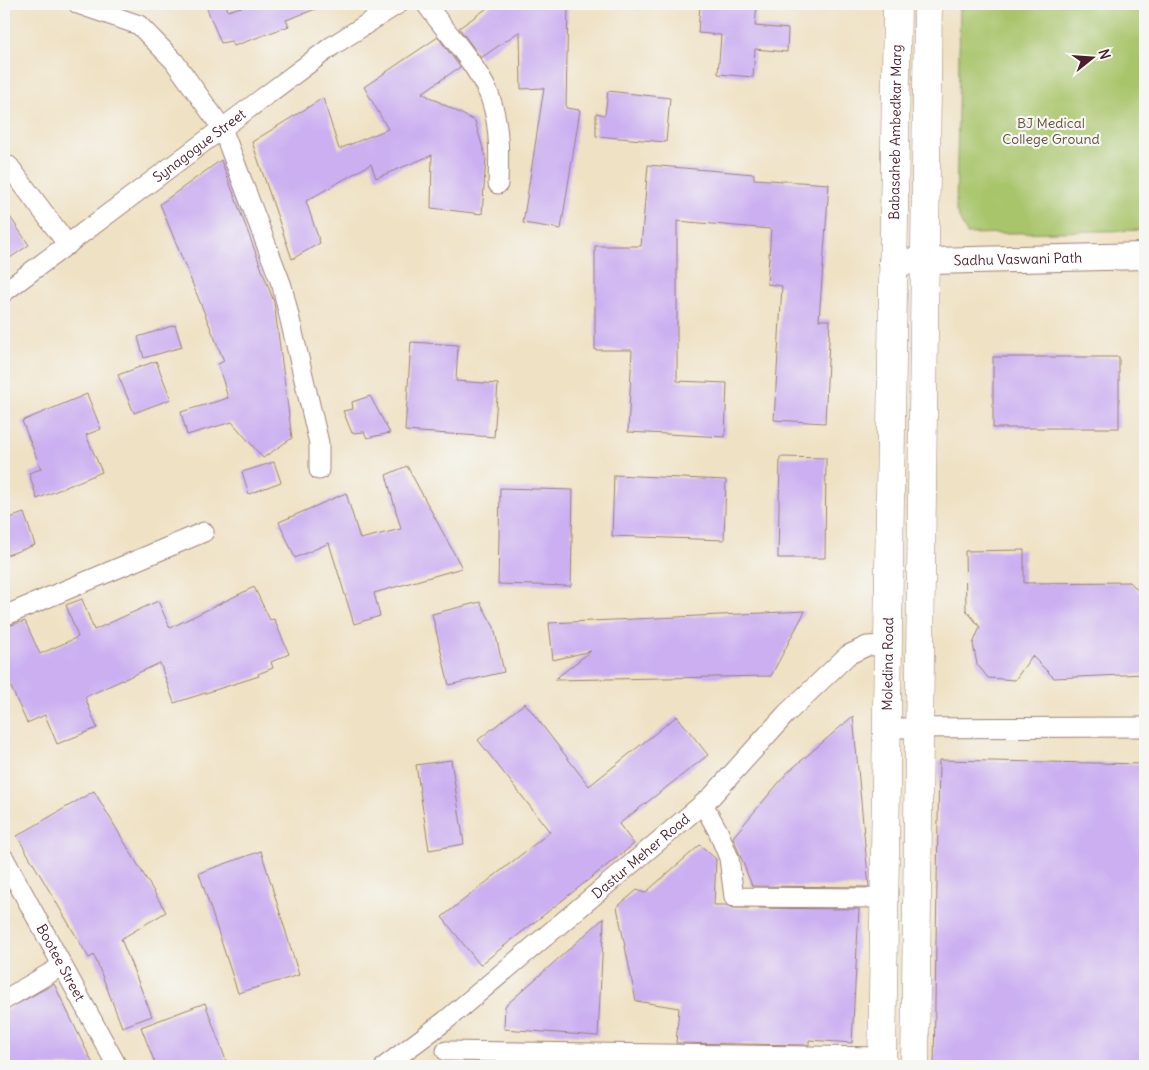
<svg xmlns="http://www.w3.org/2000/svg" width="1149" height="1070" font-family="Delius,sans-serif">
  <rect width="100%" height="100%" fill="#f6f6f2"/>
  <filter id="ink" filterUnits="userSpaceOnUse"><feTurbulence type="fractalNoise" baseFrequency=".02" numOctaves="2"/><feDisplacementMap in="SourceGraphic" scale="10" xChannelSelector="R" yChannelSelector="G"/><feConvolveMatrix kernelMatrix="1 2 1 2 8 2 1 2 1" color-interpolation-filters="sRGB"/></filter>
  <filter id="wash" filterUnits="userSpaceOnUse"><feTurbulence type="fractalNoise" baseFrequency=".0096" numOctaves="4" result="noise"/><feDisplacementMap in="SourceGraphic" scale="20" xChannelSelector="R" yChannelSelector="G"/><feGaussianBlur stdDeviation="1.12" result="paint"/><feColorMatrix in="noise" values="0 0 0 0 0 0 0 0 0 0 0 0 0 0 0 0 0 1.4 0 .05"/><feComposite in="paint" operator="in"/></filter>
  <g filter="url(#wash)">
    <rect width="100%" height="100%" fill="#efe1c3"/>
    <!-- green -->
    <path fill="#a9c56c" stroke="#7a724c" d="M960,4H1145V230L967,234L956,212Z"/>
    <g id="blocks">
      <!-- building -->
      <g fill="#cbaff1">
        <path d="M205,4H226L228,11L251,4H324V6L286,20L289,26L234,46L231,41L221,43Z"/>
        <path d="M493,4H568L566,108L580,110L561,229L523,223L544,88L521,89L520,31L481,58L459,28Z"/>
        <path d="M700,4H757L755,26L788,29L787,52L755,49L753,77L718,74L721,35L698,33Z"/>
        <path d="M438,37L460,67L422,93L475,121L486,159L482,214L431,208L432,155L376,178L371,164L306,201L320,243L292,259L252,142L323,98L339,149L388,129L364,87Z"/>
        <path d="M608,91L670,98L666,142L596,136V113L605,115Z"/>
        <path d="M221,160L274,302L292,438L263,458L232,422L187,435L181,412L228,398L218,364L224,361L160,204Z"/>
        <path d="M648,165L754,174V179L829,184L819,320H830L825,423L774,420L782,286L767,284L771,229L677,221V381L727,383L725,437L628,432L632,350H595V246H641Z"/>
        <path d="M4,208L29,245L4,262Z"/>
        <path d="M175,325L182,347L144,358L138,337Z"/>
        <path d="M411,342L458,345L456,381L498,384L494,437L405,431Z"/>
        <rect x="993" y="357" width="126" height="71"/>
        <path d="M156,361L171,399L134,413L118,375Z"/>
        <path d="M87,394L101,429L86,435L102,472L37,499L29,473L41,469L22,421Z"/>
        <path d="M370,396L390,433L367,438L364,432L352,433L343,411L353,409L352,402Z"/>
        <path d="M780,457L826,458L825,558H778Z"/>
        <path d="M274,462L281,482L249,494L242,472Z"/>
        <path d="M407,466L462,568L374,593L380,616L354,624L329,543L295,558L279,522L346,493L360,539L401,529L386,475Z"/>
        <path d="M614,475L726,480L724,540L612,536Z"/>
        <path d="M500,488L573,490L571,586L498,584Z"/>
        <path d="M24,513L35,545L4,556V520Z"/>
        <path d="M1024,550V583L1130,582L1145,598V674L1054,678L1032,656L1015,680L988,678L977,664L973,644L980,627L966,610L965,551Z"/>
        <path d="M254,587L270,620L274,619L289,654L271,662L273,668L258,674L259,676L174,703L160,663L85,697L97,728L57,744L45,715L27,723L4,672V627L25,621L40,654L78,637L66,605L82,599L94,630L158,601L170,628Z"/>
        <path d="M480,602L494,627L504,672L449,685L432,614Z"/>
        <path d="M805,611L771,676L554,680L591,651L553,660L549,623Z"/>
        <path d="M525,703L589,786L677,716L708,755L619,824L634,844L480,965L442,917L550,832L478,740Z"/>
        <path d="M853,716L869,887L752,886L733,837L787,773Z"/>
        <path d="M451,760L464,844L429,850L416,765Z"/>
        <path d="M939,760L1145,764V1066H934Z"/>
        <path d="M94,791L166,912L121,939L152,1016L122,1027L94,955L89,958L17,836Z"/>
        <path d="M700,845L716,859L714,905H726L734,908L859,909L852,1043L809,1040V1045L676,1043L679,1008L636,1001L617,907L637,890L645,893Z"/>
        <path d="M261,851L299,975L238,993L199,873Z"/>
        <path d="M604,918L598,1036L504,1029L505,1006Z"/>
        <path d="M54,984L94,1066H4V1011Z"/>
        <path d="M205,1003L228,1066H156L141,1027Z"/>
      </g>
    </g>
  </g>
  <g filter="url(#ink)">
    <use href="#blocks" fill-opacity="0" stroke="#9c8077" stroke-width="1"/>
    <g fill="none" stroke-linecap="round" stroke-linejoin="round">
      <defs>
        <g id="minor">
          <path d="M78,4L139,25L174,61L222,128L282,286L319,443V470"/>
          <path d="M426,4C446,32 483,71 492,103C500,129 499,157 498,184"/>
          <path d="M4,170L9,166L68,245"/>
          <path id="s1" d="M4,292L332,46L398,4"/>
          <path d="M4,616L204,532"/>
          <path d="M885,728L1145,727"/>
          <path d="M703,804L718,831L729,858L734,897L884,898"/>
          <path id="s2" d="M4,858L117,1066"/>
          <path d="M4,1000L62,966"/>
          <path d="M446,1051L882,1057"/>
          <path id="s3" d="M385,1066L445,1021L712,796L786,714L848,655L867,646L888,645"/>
        </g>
        <g id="secondary">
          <path id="s4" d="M892,262L1145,256"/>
        </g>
        <g id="primary">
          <path id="s5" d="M882,1066L897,4"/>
          <path d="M915,1066L928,4"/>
        </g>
      </defs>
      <!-- minor casing -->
      <use href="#minor" stroke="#9c8077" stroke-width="21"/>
      <!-- secondary casing -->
      <use href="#secondary" stroke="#9c8077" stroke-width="28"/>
      <!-- primary casing -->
      <use href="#primary" stroke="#9c8077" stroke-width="29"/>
      <!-- minor -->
      <use href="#minor" stroke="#fff" stroke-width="19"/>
      <!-- secondary -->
      <use href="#secondary" stroke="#fff" stroke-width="26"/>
      <!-- primary -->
      <use href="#primary" stroke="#fff" stroke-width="28"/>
    </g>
  </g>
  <g text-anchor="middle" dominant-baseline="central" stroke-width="4.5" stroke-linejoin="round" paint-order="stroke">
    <!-- park labels -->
    <g font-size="14" fill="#66513e" stroke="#f6f6f2">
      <text x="1051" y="123">BJ Medical<tspan x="1051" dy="16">College Ground</tspan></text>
    </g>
    <!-- street labels -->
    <g font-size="14" fill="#4a1f2b" stroke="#f6f6f2">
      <text stroke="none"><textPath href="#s5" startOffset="934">Babasaheb Ambedkar Marg</textPath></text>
      <text stroke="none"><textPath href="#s1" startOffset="244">Synagogue Street</textPath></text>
      <text stroke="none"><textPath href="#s4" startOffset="126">Sadhu Vaswani Path</textPath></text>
      <text stroke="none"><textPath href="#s5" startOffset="402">Moledina Road</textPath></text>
      <text stroke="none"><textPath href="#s3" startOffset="331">Dastur Meher Road</textPath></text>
      <text stroke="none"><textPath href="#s2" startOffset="119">Bootee Street</textPath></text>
    </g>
  </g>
  <!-- margin -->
  <rect width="1149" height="1070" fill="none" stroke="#f6f6f2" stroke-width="20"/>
  <!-- north arrow -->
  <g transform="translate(1092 58) rotate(73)" stroke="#f6f6f2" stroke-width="4" paint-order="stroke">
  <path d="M0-4L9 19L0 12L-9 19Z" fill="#4a1f2b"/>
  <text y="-8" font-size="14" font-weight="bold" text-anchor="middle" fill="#4a1f2b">N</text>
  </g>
</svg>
